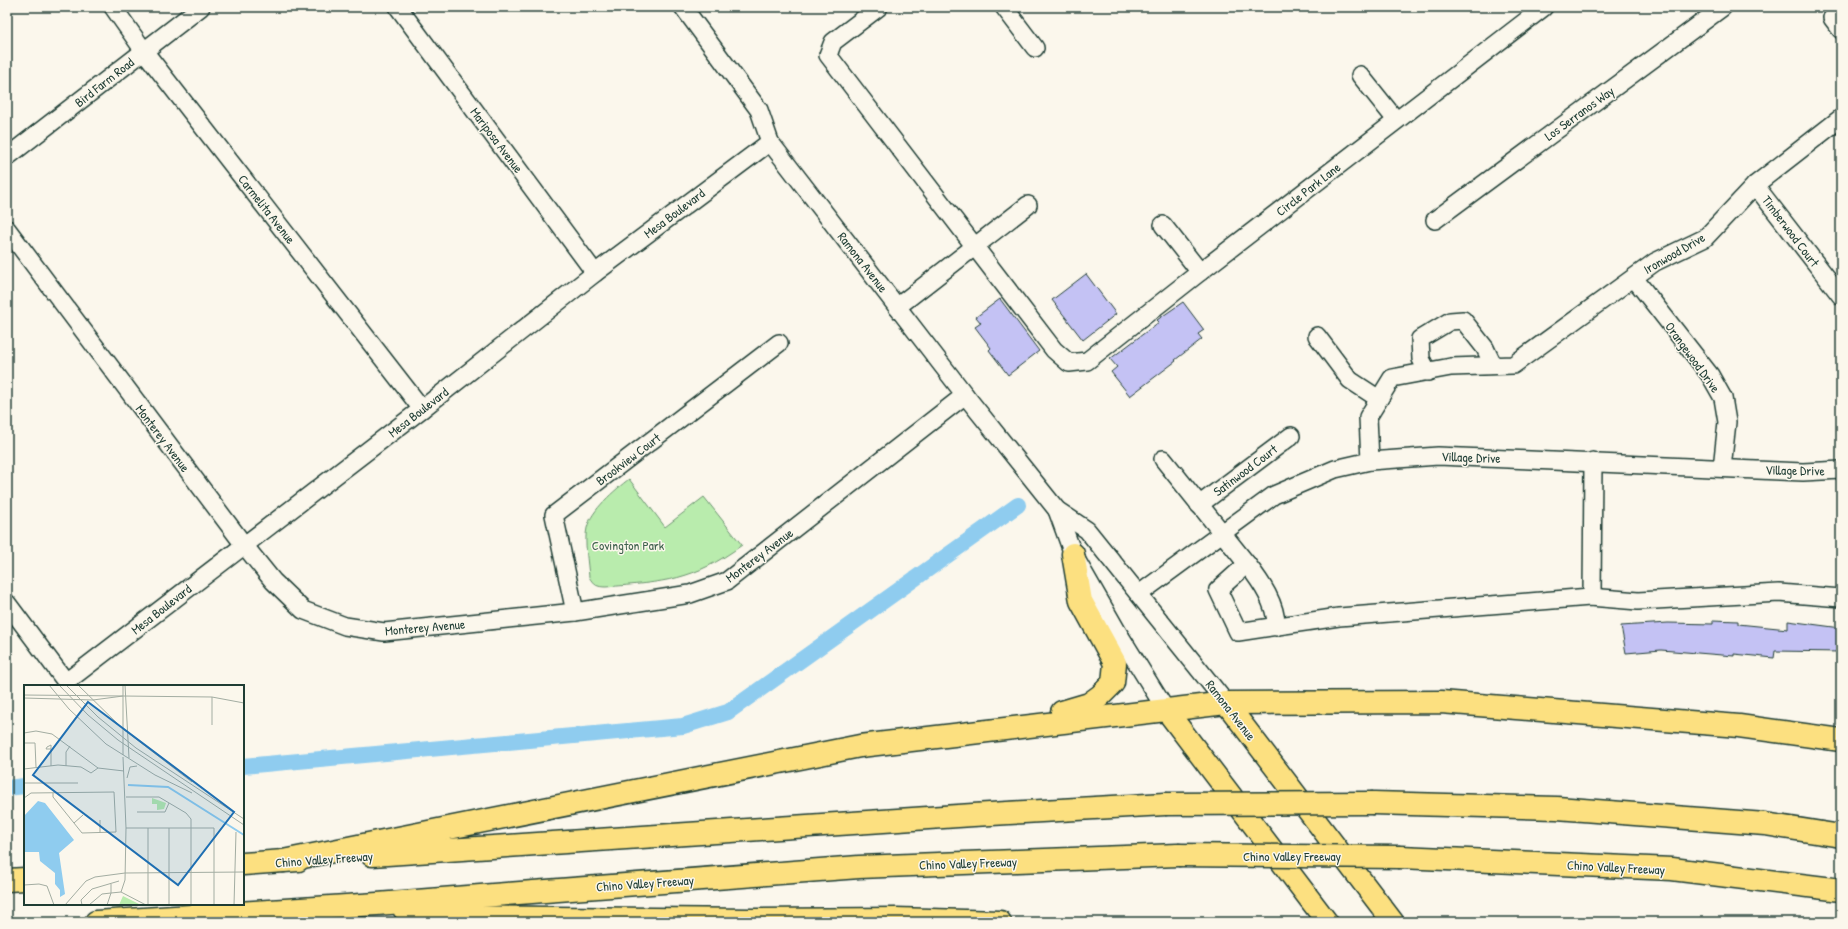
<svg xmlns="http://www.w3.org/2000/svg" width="1848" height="929" font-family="'Patrick Hand',sans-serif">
  <rect width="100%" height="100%" fill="#fbf7ec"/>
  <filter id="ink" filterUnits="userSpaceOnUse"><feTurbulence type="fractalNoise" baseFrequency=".025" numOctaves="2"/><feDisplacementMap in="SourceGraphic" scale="8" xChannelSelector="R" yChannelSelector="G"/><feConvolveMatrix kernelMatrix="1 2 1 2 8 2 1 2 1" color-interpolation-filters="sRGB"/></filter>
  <g filter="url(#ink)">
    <!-- green -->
    <path fill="#b9ecad" stroke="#6c9470" d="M629,479L665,527L704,497L742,545C693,581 664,582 606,587C597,587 594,585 589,577C588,563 584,540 587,528C591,510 615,490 629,479Z"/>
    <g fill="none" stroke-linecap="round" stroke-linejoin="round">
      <!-- canal -->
      <g stroke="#8fccef" stroke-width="16">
        <path d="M243,766L683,726L728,712L1018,505"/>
        <path d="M7,788L25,786"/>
      </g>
    </g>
    <!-- building -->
    <g fill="#c4c2f4" stroke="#1f3d34">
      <path d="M1086,274L1116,314L1083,340L1052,300Z"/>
      <path d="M1000,299L1039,351L1008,375L989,350L991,348L975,327L981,323L976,317Z"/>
      <path d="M1183,302L1204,330L1198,334L1202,339L1175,360L1176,361L1130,396L1111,372L1117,367L1110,359L1159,322L1157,320Z"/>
      <path d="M1713,620L1738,621V624L1788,629V621L1841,628V652L1775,651L1774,658L1734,654V656L1661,650L1626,653L1621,626L1668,623L1713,624Z"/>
    </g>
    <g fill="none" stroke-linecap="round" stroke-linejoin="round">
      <defs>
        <g id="minor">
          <path d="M113,7L144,51L422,409"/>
          <path d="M398,7L595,273"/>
          <path d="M683,7L759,110L770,142L965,395L1057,510L1087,530L1226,703"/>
          <path d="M879,7L833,42L828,55L1054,350L1069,363L1087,361L1200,272L1544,7"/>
          <path d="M1004,7L1035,48"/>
          <path d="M1832,18L1841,30"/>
          <path d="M1360,75L1396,120"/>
          <path d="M7,157L201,7"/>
          <path d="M1755,185L1841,296"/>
          <path d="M1435,220L1723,7"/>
          <path d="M1163,225L1200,272"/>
          <path d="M7,229L244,545L273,581L303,610L345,626L384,632L575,612L690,594L727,581L965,395"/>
          <path d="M1634,278L1710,375L1723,398L1727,422L1722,468"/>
          <path d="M897,307L1028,205"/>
          <path d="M1317,336L1350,380L1379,399"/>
          <path d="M1428,372L1421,359L1420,339L1450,321L1463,320L1485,348L1493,365"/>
          <path d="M1163,459L1247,564"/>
          <path d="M1370,461L1368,417L1392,378L1451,367L1513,365L1655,262L1705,238L1755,185L1841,118"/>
          <path d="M1199,505L1291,436"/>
          <path d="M1057,510L1073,554L1117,631L1166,710"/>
          <path d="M1139,594L1274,495L1335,469L1370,461L1438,456L1803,472L1841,470"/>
          <path d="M1592,597L1593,461"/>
          <path d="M7,603L66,682L422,409L595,273L770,142"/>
          <path d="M575,612L554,515L779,343"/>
          <path d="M1276,627C1277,605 1261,582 1247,564L1218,590L1238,632L1339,617L1590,597L1638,601L1779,593L1841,598"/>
        </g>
        <g id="major">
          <path d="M1226,703L1393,922"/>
          <path d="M1166,710L1327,922"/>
        </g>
        <g id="highway">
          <path d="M1062,712L1089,704L1100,696L1113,683L1115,663L1081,601L1073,554"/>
          <path d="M1373,803L1557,808L1765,824L1841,836"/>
          <path d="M372,855L973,815L1165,804"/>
          <path d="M1400,857L1672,869L1841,890"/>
          <path d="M283,861L860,746L1226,703L1441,702L1739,726L1841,740"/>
          <path d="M243,864L298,860"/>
          <path d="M7,880L25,879"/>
          <path d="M404,909L442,917L752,920L896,919L1000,922"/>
          <path d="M96,922L377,904L859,867L1178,855"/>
        </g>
      </defs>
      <!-- minor casing -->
      <use href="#minor" stroke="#1f3d34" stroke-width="20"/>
      <!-- major casing -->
      <use href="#major" stroke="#1f3d34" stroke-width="24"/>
      <!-- highway casing -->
      <use href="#highway" stroke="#1f3d34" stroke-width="25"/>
      <!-- minor -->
      <use href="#minor" stroke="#fbf7ec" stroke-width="17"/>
      <!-- major -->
      <use href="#major" stroke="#fce080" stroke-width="21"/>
      <!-- highway -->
      <use href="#highway" stroke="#fce080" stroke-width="22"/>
      <defs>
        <g id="highway-bridge">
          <path d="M1165,804L1373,803"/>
          <path d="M1178,855L1400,857"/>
        </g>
      </defs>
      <!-- highway-bridge casing -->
      <use href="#highway-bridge" stroke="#1f3d34" stroke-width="25" stroke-linecap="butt"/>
      <!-- highway-bridge -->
      <use href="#highway-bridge" stroke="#fce080" stroke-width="22"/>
    </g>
  </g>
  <g text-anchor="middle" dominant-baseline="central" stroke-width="3" stroke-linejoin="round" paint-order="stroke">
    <!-- street labels -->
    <g font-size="13" fill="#1f3d34" stroke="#fbf7ec">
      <text transform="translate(104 82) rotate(-38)">Bird Farm Road</text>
      <text transform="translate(1579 113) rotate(-36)">Los Serranos Way</text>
      <text transform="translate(497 140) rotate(53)">Mariposa Avenue</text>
      <text transform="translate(1308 189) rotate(-38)">Circle Park Lane</text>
      <text transform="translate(267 209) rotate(52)">Carmelita Avenue</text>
      <text transform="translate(674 213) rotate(-37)">Mesa Boulevard</text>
      <text transform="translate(1791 231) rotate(53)">Timberwood Court</text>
      <text transform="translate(1674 253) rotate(-30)">Ironwood Drive</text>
      <text transform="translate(863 262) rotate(52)">Ramona Avenue</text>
      <text transform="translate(1693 357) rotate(54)">Orangewood Drive</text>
      <text transform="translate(418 412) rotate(-38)">Mesa Boulevard</text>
      <text transform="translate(163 438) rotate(53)">Monterey Avenue</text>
      <text transform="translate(1471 457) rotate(2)">Village Drive</text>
      <text transform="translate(628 459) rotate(-37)">Brookview Court</text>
      <text transform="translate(1245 470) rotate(-37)">Satinwood Court</text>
      <text transform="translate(1795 470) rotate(1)">Village Drive</text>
      <text transform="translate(759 555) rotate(-37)">Monterey Avenue</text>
      <text transform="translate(161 609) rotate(-38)">Mesa Boulevard</text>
      <text transform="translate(425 627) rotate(-5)">Monterey Avenue</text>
      <text transform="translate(1231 710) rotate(52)">Ramona Avenue</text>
      <text x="1292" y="856">Chino Valley Freeway</text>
      <text transform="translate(324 859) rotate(-4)">Chino Valley Freeway</text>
      <text transform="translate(968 863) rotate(-2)">Chino Valley Freeway</text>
      <text transform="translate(1616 867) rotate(3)">Chino Valley Freeway</text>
      <text transform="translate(645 883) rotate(-4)">Chino Valley Freeway</text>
    </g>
    <!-- park labels -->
    <g font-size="13" fill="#3e604c" stroke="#fbf7ec">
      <text x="628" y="545">Covington Park</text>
    </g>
  </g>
  <!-- overview -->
  <g transform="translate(24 685)">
    <rect width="220" height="220" fill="#fbf7ec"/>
    <path d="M128,113L142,118L140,124L133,125V119H128ZM99,211L117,220H95Z" fill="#b9ecad"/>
    <path d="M14,116L21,118L50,155L35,168L41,209L36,212V205L31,199V188L16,176L15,167H0V131Z" fill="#8fccef"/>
    <path fill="none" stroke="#8fccef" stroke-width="2" d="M104,100L144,102L220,150"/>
    <path fill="none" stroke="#a3ada2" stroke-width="1" d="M25,0L45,24L82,59L131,90L168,108M35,0L64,30L94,55L220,140M42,0L74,32L112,63L220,134M54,0L99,44L168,97M99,0V70M101,0L105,73M0,10L99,11M188,12V40M0,13L69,15L99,11L188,12L220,18M0,48L12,46L28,49L74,83L100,86M0,58H11L12,82M27,64H22L23,62L27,60V81M42,81V67L46,61M0,84L34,80L57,82L67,88L74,83M103,93L106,82L113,81M0,98H54M102,112H135L162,128L167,134V220M0,113L7,108L90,107L92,147L58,148L29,112V108M113,127H141L145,118M76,135V148M50,138L59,130M102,143H190V220M0,200L15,199L23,201L30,220M97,207L101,195L102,143L99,72M97,207L122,220M41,220L62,196L71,192L101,188L220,187M58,220L57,215L68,204L95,196M65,220L78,209L87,208V199M83,220L87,208L97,207M124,220V143M145,220V143M210,220L212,147"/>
    <path fill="#1f6fb2" fill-opacity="0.15" stroke="#1f6fb2" stroke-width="2" d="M64,17L210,127L154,200L9,90Z"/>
    <rect width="220" height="220" fill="none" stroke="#1f3d34" stroke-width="2"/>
  </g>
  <!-- margin -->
  <rect width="1848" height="929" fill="none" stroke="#fbf7ec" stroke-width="24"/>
  <rect x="12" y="12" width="1824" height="905" fill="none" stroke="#1f3d34" stroke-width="1.5" filter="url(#ink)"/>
</svg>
